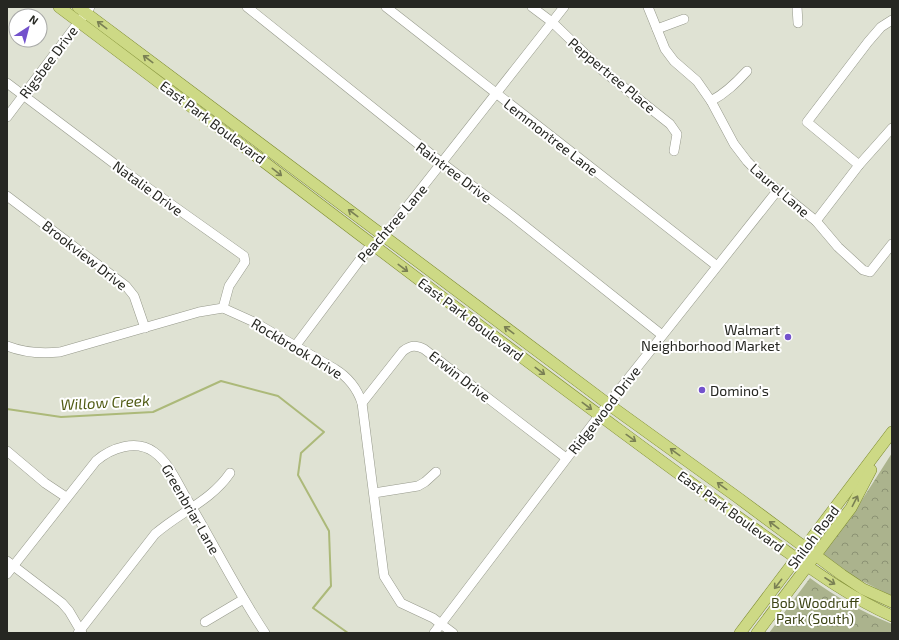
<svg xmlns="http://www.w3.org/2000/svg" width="899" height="640" font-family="'Exo 2',sans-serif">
  <defs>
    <pattern id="forest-crowns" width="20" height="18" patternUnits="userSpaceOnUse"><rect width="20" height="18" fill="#abb38d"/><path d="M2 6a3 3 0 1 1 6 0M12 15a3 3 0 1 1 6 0" fill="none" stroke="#8b9273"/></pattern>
  </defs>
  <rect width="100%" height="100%" fill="#dfe2d3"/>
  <!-- forest -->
  <g fill="url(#forest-crowns)">
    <path d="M892,453V596L856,578L821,553L860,503Z"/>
    <path d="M810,578C836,597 862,612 892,624V633H769Z"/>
  </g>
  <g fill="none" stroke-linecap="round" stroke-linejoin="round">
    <!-- stream -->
    <path stroke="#acb979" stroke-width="2" d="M7,409L61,417L153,412L221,381L278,396L324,432L301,453L298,475L329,531L331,586L313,608L348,633"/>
    <defs>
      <g id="minor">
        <path d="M247,7L442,163L511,215L662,335"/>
        <path d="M386,7L717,266"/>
        <path d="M532,7L552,22L602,70L670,124L677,134L674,151"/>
        <path d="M648,7L665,49L674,61L697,81L711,101L734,144L747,161L764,179L816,221L838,247L863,270L870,272L892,244"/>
        <path d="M797,7L798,23"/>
        <path d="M657,29L684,19"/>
        <path d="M7,83L120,168L244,256L245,262L229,286L223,308"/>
        <path d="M711,101C726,93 736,83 747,71"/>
        <path d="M7,117L90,7"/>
        <path d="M859,165L807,122L868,42L881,27L892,20"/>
        <path d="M7,196L126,286L134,296L145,328"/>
        <path d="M816,221L859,165L892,128"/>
        <path d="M296,345L371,245L384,236L564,7"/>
        <path d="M7,346C25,353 41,354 60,352L199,312L223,308L254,322L335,369C348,377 357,388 362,403L384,576L401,603L433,618L453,633"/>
        <path d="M362,403L403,351C411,345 416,345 424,349L566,458"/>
        <path d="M7,451L45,483L66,497"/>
        <path d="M374,493L418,486L425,482L436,472"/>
        <path d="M7,561L62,603L69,611L82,633"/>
        <path d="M7,574L96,461C111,448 136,439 154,452C168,462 176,480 184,494C212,540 235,588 265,633"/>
        <path d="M205,622L242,600"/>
        <path d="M78,633L155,534C180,512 211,501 230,473"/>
        <path d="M434,633L608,404L777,191"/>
      </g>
      <g id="major">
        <path d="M59,7C246,147 430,290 618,429C668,466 718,503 769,539C809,567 847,596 892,616"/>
        <path d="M78,7L608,404L737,497L842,575L863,589L892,602"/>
        <path d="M740,633L892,432"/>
        <path d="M757,633L851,508L871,470"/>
      </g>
    </defs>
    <!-- minor casing -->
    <use href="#minor" stroke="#96998b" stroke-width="10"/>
    <!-- major casing -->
    <use href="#major" stroke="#7c8a2e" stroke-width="12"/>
    <!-- minor -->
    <use href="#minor" stroke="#fff" stroke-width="9"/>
    <!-- major -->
    <use href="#major" stroke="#cdd985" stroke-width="11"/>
  </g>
  <!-- one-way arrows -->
  <defs><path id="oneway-shaft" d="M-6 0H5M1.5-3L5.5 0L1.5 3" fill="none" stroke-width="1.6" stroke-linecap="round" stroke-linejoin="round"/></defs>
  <g stroke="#7a8054">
    <use href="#oneway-shaft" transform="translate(102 25) rotate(-143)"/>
    <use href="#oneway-shaft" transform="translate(148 59) rotate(-143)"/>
    <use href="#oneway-shaft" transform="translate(277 172) rotate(38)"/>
    <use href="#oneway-shaft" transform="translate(353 213) rotate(-143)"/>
    <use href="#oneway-shaft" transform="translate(403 268) rotate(37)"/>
    <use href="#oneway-shaft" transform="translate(509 330) rotate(-143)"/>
    <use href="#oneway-shaft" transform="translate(540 371) rotate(37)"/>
    <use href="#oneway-shaft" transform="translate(587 406) rotate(37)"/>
    <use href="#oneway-shaft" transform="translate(631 438) rotate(36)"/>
    <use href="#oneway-shaft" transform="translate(675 452) rotate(-144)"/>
    <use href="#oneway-shaft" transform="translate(722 486) rotate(-144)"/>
    <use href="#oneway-shaft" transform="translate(855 501) rotate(-63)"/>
    <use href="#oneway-shaft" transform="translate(774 525) rotate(-143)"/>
    <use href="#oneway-shaft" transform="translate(830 581) rotate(33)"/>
    <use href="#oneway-shaft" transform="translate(778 584) rotate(128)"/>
  </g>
  <!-- markers -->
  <g fill="#7352cc" stroke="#fff" stroke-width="1.5">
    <circle cx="788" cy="337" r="4"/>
    <circle cx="702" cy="390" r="4"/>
  </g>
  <g text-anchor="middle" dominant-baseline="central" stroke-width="4" stroke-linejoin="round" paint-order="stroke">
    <!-- street labels -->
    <g font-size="14" fill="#262722" stroke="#fff">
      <text transform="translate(48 62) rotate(-53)">Rigsbee Drive</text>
      <text transform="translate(612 75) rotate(40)">Peppertree Place</text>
      <text transform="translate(213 122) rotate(37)">East Park Boulevard</text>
      <text transform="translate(551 137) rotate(38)">Lemmontree Lane</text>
      <text transform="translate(454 172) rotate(37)">Raintree Drive</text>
      <text transform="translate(148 188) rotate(36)">Natalie Drive</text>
      <text transform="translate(780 190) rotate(41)">Laurel Lane</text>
      <text transform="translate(392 223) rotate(-49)">Peachtree Lane</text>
      <text transform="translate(85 255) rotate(38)">Brookview Drive</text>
      <text transform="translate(471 319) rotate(37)">East Park Boulevard</text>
      <text transform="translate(297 348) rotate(31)">Rockbrook Drive</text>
      <text transform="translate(460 376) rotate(38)">Erwin Drive</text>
      <text transform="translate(604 410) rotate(-52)">Ridgewood Drive</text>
      <text transform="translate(191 509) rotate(60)">Greenbriar Lane</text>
      <text transform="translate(731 511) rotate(36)">East Park Boulevard</text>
      <text transform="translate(813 537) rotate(-53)">Shiloh Road</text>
    </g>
    <!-- poi labels -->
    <g font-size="14" fill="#262722" stroke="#fff" text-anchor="end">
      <text x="780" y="329">Walmart<tspan x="780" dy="16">Neighborhood Market</tspan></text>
      <text x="710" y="390" text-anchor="start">Domino's</text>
    </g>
    <!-- park labels -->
    <g font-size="14" fill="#3b4313" stroke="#fff">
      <text x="815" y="602">Bob Woodruff<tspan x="815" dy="16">Park (South)</tspan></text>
    </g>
    <!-- water labels -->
    <g font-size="15" font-style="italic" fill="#515c15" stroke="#fff">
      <text transform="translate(105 402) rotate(-3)">Willow Creek</text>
    </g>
  </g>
  <!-- border -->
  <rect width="899" height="640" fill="none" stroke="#262722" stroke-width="16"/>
  <!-- north arrow -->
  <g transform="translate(28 28) rotate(36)"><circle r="19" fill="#ffffff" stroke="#a8a9a7"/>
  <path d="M0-3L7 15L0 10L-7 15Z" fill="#7352cc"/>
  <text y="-6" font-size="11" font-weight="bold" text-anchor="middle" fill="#262722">N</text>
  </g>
</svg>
